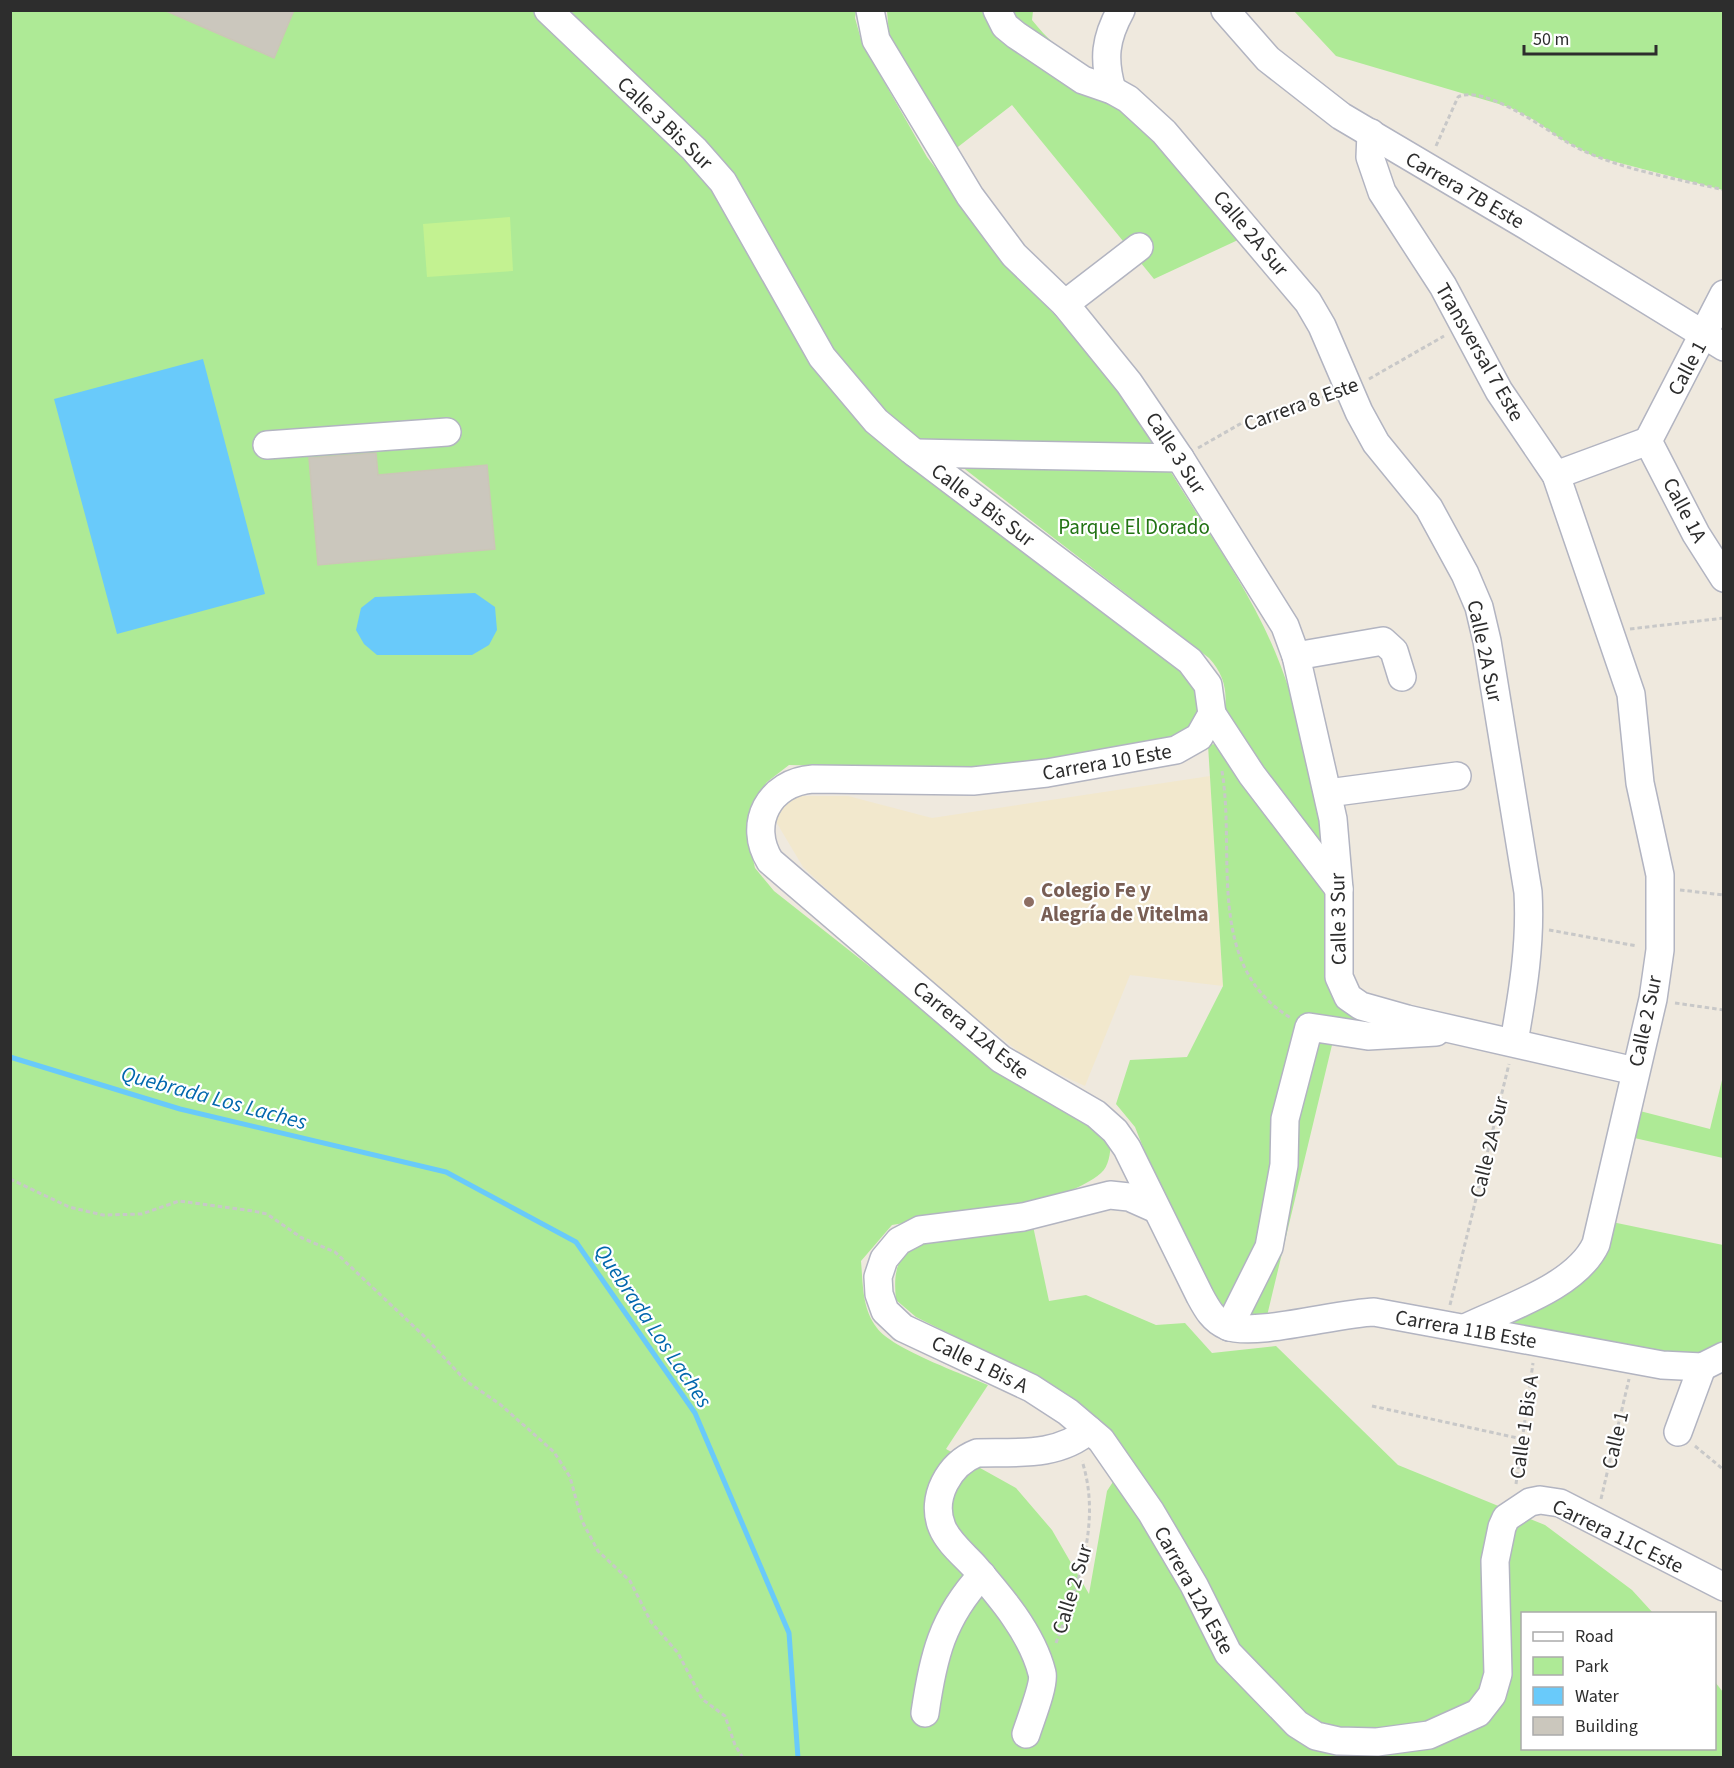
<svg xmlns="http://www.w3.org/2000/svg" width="1734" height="1768" font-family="'Source Sans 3',sans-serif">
  <rect width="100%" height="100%" fill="#efe9de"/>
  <!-- education -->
  <path fill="#f2e8cd" d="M1210,776L1223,986L1130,975L1085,1086L1032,1062L903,961L803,867L775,820L786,796H848L932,818Z"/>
  <!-- green -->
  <g fill="#aeea96">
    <path d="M11,11H856L855,18L862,43L927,157L996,247L1110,379L1154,443L1149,452L884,438L1196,682L1205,705L1185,735L1071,759L977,769L789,765L767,782L752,803L748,837L755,868L774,891L1016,1082L1092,1121L1111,1143C1110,1154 1109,1166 1101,1173C1059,1209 947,1216 892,1225L861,1261C863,1284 862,1309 877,1328C892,1349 963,1374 988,1385L946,1449L1016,1488L1052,1530L1089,1594L1107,1491L1124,1465L1000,1359L916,1317L896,1300C894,1279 894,1260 913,1245C920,1240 1016,1229 1033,1226L1049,1301L1086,1295L1156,1325L1185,1323L1212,1353L1276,1346L1398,1465L1545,1525L1632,1590L1653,1613L1522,1614V1748H1714L1715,1682L1723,1692V1757L11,1758Z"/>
    <path d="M887,11H1033L1032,20C1060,56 1102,78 1134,111C1171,150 1204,198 1238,240L1154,279L1012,105L954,150L889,35Z"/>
    <path d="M1294,11H1723V190L1593,156L1561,139L1536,121L1509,107L1336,56Z"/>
    <path d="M957,463L1169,469C1207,532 1254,595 1280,664C1304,727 1316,792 1329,859L1223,721C1228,696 1227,678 1209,658Z"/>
    <path d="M1222,743L1329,891L1331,986L1392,1025L1338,1020L1266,1320L1227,1310L1209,1288L1150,1165L1135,1127L1116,1104L1130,1060L1187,1057L1223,986L1208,745Z"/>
    <path d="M1723,1076V1158L1630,1137L1636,1110L1710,1129Z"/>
    <path d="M1612,1222L1723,1245V1342L1719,1347L1699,1357L1508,1324Z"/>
  </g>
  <!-- pitch -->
  <path fill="#c3f291" d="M510,217L513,271L427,277L423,224Z"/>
  <!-- water -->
  <g fill="#69cafa">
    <path d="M203,359L265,594L117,634L54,399Z"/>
    <path d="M475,593L495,607L497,630L489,645L472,655H377L364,644L356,630L361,608L375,597Z"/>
  </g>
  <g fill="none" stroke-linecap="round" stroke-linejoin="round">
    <!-- stream -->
    <path stroke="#69cafa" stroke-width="5" d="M10,1057L180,1109L446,1172L576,1242L695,1413L789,1633L798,1758"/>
  </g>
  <!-- building -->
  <g fill="#cbc7bd" stroke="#cbc6b7" stroke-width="1.5">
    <path d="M164,10H294L274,58Z"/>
    <path d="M376,453L378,475L487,465L495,549L318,565L309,458Z"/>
  </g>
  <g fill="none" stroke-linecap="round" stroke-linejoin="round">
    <defs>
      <g id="minor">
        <path d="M548,10L694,149L723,182L822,357L876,421L911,450L1190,661L1208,685L1212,714L1199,737L1176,750L1047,773L973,781L813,779C769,782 747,824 770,861L1001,1059L1096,1114L1115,1131L1127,1148L1200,1296C1207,1309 1213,1320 1227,1326C1254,1337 1338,1313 1374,1312L1662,1365L1702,1367L1724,1356"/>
        <path d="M870,10L876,40L970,196L1014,255L1065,304L1129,383L1180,458L1285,626L1296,656L1333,819L1339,889V977L1348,997L1361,1006L1407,1019L1635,1071"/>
        <path d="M997,10L1005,26L1016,35L1083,80L1112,90L1128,99L1164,132L1308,302L1322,326L1359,412L1376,443L1429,508L1465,574L1479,607L1487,641L1528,892C1531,943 1523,991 1514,1042"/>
        <path d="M1225,10L1268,59L1341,116L1527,226L1724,347"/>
        <path d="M1112,90C1103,59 1105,39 1121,10"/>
        <path d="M1371,133L1370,157L1382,192L1443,286L1499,391L1556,475L1631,694L1640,783L1660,875V950L1653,999L1596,1244C1576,1287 1506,1308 1465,1328"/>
        <path d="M1065,304L1139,247"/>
        <path d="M1648,441L1724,294"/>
        <path d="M1648,441L1696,534L1724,578"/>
        <path d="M267,445L447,432"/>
        <path d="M915,453L1180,458"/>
        <path d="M1556,475L1648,441"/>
        <path d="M1296,656L1383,641L1394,651L1402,677"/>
        <path d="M1212,714L1252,775L1339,889"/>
        <path d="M1328,793L1457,776"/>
        <path d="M1156,1209L1129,1197L1110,1195L1023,1217L920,1230L899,1241L884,1259L878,1277L879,1294L885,1311L903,1328L1031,1388L1068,1412L1101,1440L1151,1512L1194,1585L1228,1653L1297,1724L1316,1736L1338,1741L1377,1742L1429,1735L1478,1713L1492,1695L1498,1674L1495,1561L1502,1527L1506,1518L1530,1502L1540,1500L1560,1503L1724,1587"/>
        <path d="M1229,1327L1269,1247L1284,1165L1285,1119L1309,1027L1368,1036L1436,1032"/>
        <path d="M1678,1432L1702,1367"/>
        <path d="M925,1713C933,1657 942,1618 982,1575"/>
        <path d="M1026,1734C1030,1721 1045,1684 1042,1673C1032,1633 1000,1596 974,1566C963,1554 948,1542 942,1527C930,1498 949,1464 977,1453C1016,1452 1058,1457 1089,1430"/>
      </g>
    </defs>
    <!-- minor casing -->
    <use href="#minor" stroke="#b2b4c1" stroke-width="30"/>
    <!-- path -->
    <g stroke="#c8c8c8" stroke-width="3" stroke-dasharray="4.5 3" stroke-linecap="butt">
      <path d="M1436,146L1458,97C1483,84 1544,128 1565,141C1612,169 1671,177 1724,190"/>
      <path d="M1369,379L1444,336"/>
      <path d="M1198,448L1247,420L1327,396"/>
      <path d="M1630,629L1724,618"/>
      <path d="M1222,771C1236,854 1204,966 1291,1018"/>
      <path d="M1680,890L1724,895"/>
      <path d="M1549,930L1637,946"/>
      <path d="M1675,1003L1724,1010"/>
      <path d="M10,1179L69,1207L103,1215L142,1214L179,1201L253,1211L267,1214L302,1238L335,1252L424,1336L466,1381L501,1405L554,1452L570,1477L582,1521L598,1551L630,1581L651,1622L678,1653L702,1699L725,1716L735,1745L743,1758"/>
      <path d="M1450,1305L1509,1064"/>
      <path d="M1372,1406L1522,1439"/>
      <path d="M1695,1446L1724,1470"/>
      <path d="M1516,1484L1533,1363"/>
      <path d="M1601,1499L1629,1379"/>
      <path d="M1056,1643C1078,1585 1102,1522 1082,1461"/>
    </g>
    <!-- minor -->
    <use href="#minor" stroke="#fff" stroke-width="27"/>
  </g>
  <!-- markers -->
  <circle fill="#8d6e63" stroke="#fff" stroke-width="2" cx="1029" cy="902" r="6"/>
  <g text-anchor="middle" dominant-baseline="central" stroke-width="4.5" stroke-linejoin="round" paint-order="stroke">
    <!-- street labels -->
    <g font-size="21" fill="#2d2d2d" stroke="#fff">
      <text transform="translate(665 123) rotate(44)">Calle 3 Bis Sur</text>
      <text transform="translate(1465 190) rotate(30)">Carrera 7B Este</text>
      <text transform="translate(1251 233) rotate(50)">Calle 2A Sur</text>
      <text transform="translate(1480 352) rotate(60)">Transversal 7 Este</text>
      <text transform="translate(1687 368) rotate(-62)">Calle 1</text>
      <text transform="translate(1301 404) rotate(-20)">Carrera 8 Este</text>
      <text transform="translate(1176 453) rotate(57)">Calle 3 Sur</text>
      <text transform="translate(983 505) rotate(37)">Calle 3 Bis Sur</text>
      <text transform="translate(1685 510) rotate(62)">Calle 1A</text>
      <text transform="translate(1485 651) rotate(78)">Calle 2A Sur</text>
      <text transform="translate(1107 762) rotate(-10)">Carrera 10 Este</text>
      <text transform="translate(1338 919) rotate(-91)">Calle 3 Sur</text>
      <text transform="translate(1645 1021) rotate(-78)">Calle 2 Sur</text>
      <text transform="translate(971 1030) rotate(39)">Carrera 12A Este</text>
      <text transform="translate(1489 1147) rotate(-76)">Calle 2A Sur</text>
      <text transform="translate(1466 1329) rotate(10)">Carrera 11B Este</text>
      <text transform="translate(980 1364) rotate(26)">Calle 1 Bis A</text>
      <text transform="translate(1524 1427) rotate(-82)">Calle 1 Bis A</text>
      <text transform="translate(1615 1440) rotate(-77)">Calle 1</text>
      <text transform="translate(1618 1536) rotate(26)">Carrera 11C Este</text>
      <text transform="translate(1072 1589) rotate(-73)">Calle 2 Sur</text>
      <text transform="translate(1194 1590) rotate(61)">Carrera 12A Este</text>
    </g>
    <!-- park labels -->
    <g font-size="21" fill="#227314" stroke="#fff">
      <text x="1134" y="527">Parque El Dorado</text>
    </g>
    <!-- education labels -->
    <g font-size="21" font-weight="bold" fill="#785e54" stroke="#fff" text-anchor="start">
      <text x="1041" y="890">Colegio Fe y<tspan x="1041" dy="24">Alegría de Vitelma</tspan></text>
    </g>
    <!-- water labels -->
    <g font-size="22" font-style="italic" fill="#0167ad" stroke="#fff">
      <text transform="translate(214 1098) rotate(15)">Quebrada Los Laches</text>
      <text transform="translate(653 1326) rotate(56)">Quebrada Los Laches</text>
    </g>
  </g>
  <!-- border -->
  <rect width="1734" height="1768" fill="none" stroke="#2d2d2d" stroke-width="24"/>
  <!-- legend -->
  <rect x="1521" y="1612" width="195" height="138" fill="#ffffff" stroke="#ababab" stroke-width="1.5"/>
  <rect x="1533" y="1632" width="30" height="9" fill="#ffffff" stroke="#ababab" stroke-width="1.5"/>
  <text x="1575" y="1642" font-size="18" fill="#2d2d2d">Road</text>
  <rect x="1533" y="1657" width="30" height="18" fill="#aeea96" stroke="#ababab" stroke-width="1.5"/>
  <text x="1575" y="1672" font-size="18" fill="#2d2d2d">Park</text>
  <rect x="1533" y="1687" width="30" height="18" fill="#69cafa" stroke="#ababab" stroke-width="1.5"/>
  <text x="1575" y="1702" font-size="18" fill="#2d2d2d">Water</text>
  <rect x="1533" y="1717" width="30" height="18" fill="#cbc7bd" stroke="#ababab" stroke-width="1.5"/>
  <text x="1575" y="1732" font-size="18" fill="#2d2d2d">Building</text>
  <!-- scale -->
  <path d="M1524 45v9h132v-9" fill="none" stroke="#2d2d2d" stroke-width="3"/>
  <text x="1533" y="45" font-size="18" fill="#2d2d2d" stroke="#ffffff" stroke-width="4.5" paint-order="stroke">50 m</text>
</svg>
